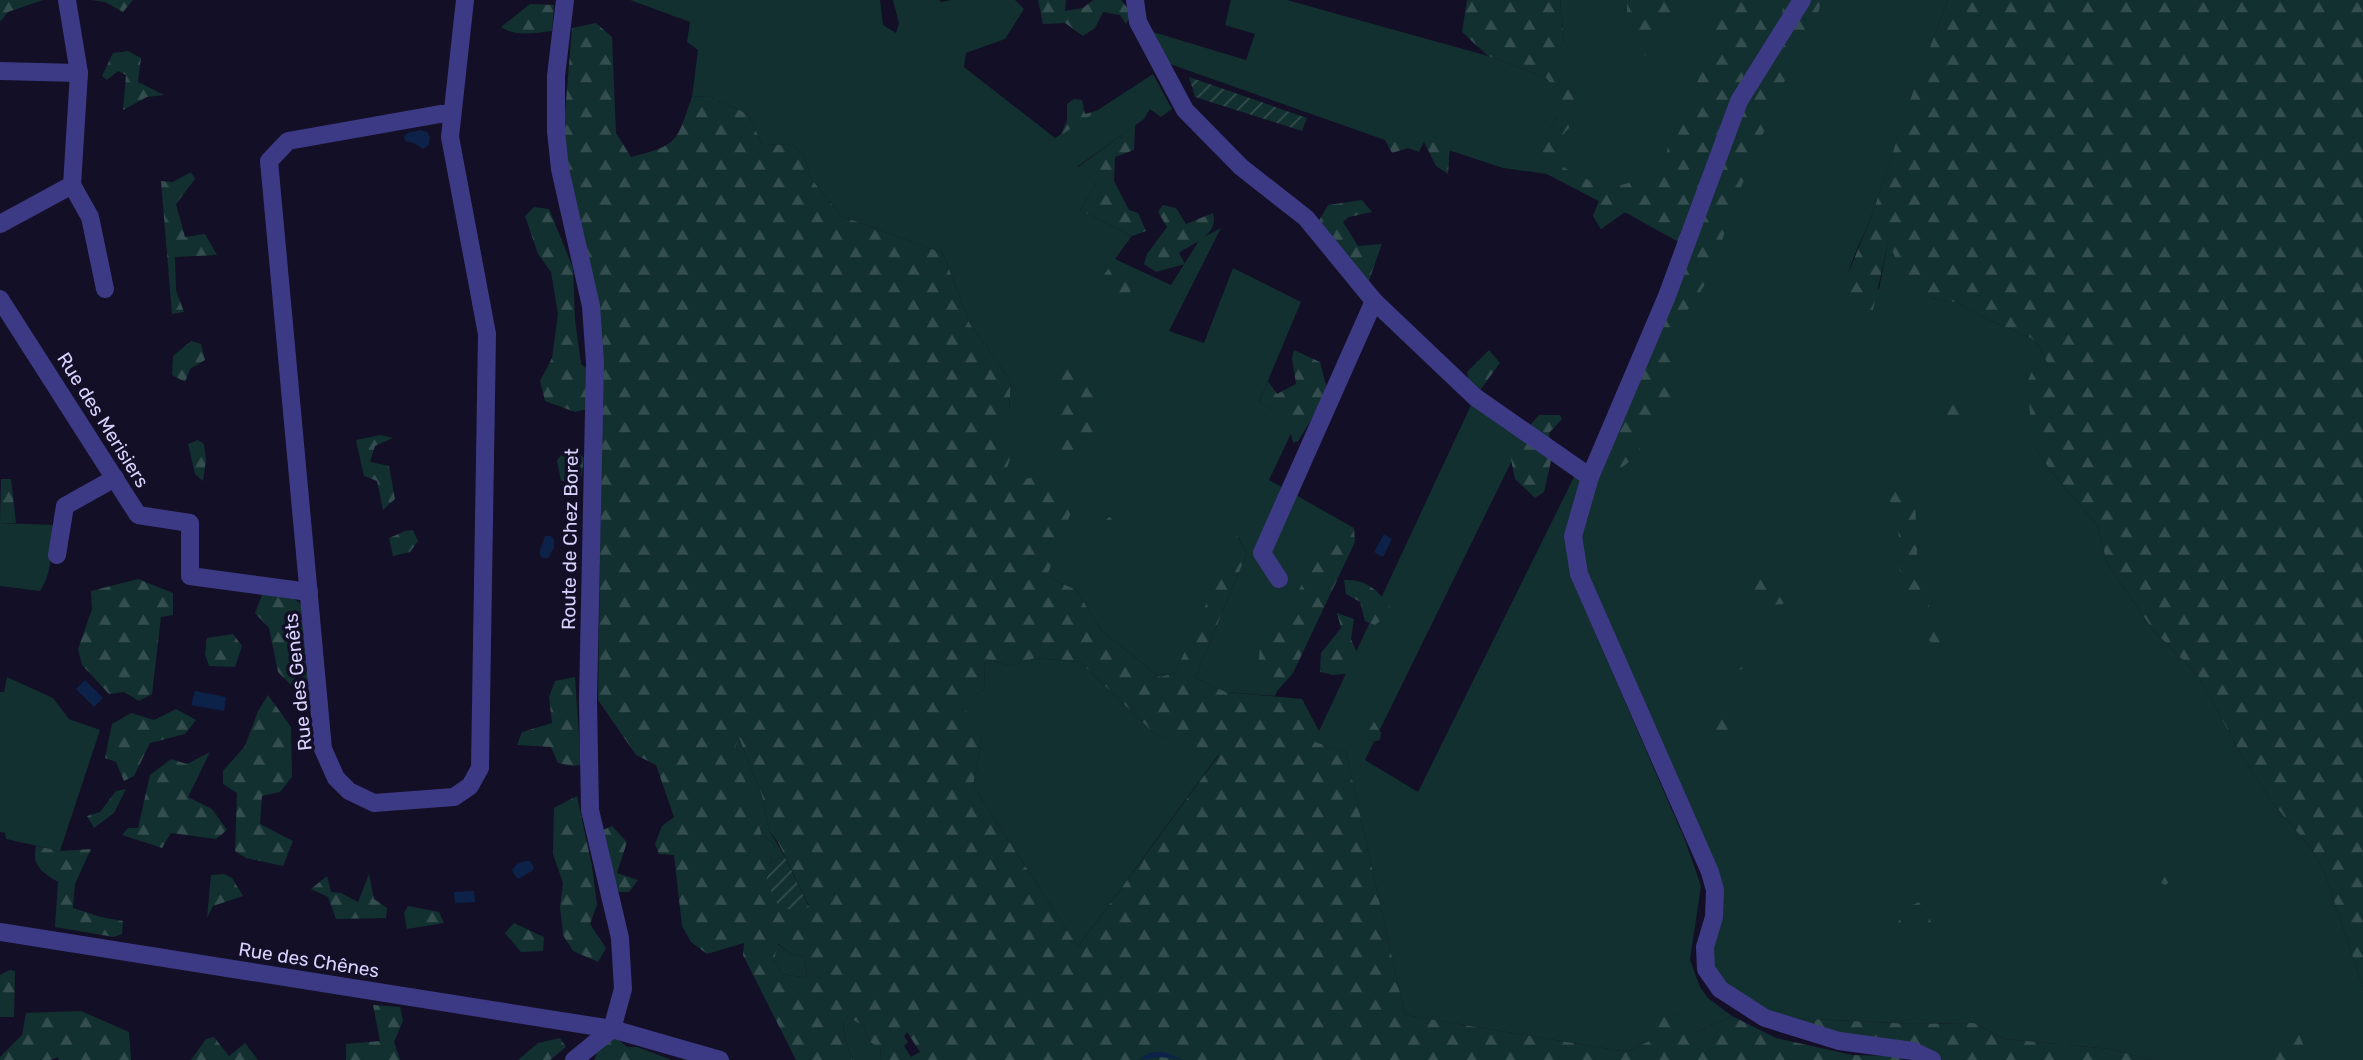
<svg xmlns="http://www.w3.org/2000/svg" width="2363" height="1060" font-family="Rubik,sans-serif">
  <defs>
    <pattern id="forest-firs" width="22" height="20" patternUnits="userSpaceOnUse" patternTransform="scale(1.75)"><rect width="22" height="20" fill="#12302f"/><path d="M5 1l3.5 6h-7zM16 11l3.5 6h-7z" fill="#344d4e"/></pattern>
    <pattern id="garden-furrows" width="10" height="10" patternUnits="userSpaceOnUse" patternTransform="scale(1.75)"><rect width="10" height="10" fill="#12302f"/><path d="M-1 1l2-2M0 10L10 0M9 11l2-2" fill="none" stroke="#344d4e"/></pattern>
  </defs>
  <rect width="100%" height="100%" fill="#130f26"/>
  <!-- grass -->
  <g fill="#12302f">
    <path d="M630,0H880L883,25L896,33L899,23L893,0H939L942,2L951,0H1015L1024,9L1005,39L966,53L964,67L1055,138L1153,74L1172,109L1161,117L1150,109L1144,119L1077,167L1096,184L1080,210L1132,236L1115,259L1171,285L1200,239L1221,228L1169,331L1204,343L1233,268L1301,302L1259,402L1296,423L1269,480L1354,528L1275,696L1226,692L1195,678L1247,553L1238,537L1175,673L1160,677L1102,631L1076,590L1047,576L1000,485L987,433L1009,410L1011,381L970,324L943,253L841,216L810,177L804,155L793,145L762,144L748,114L708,96L692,97L698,50L687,42L690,22Z"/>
    <path d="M1231,0H1287L1488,56L1545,77L1558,90V115L1549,131L1569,128L1554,59L1564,40L1560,0H1948C1921,70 1897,141 1873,212C1862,242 1843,271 1844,303L1879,289L1888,242L1932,298L1958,303L1991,321L2031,338L2039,346L2048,365L2033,444L2050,470L2097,525L2107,563L2153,630L2197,674L2242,756L2273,803L2313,851L2325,874L2363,988V1060H2152L2110,1049L2005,1039L1974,1023L1912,1024L1792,1018L1742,1003L1706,969L1715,890L1573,536L1686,246L1625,212L1601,229L1593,216L1599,201L1547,174L1503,168L1424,142L1419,152L1164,62L1153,32L1246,60L1255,34L1225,25Z"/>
    <path d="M1472,403L1523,438L1365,760L1418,792L1577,471L1581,478L1568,550L1573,582L1685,840L1701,886L1690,960L1700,987L1708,998L1732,1016L1697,1032L1651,1040L1627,1052L1405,1015L1346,752L1314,742Z"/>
    <path d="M0,523L53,525C52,547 53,572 40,591L0,586Z"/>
    <path d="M1035,658L1080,662L1155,734L1219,754L1078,947L973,786L982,740L961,704L984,690L985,659L1011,666Z"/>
    <path d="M7,677L53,698L69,719L100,730L60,851L6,839L5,833L0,832V692H4Z"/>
    <path d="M739,738L762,796L769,830L784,855L770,864L775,844L762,835L734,747Z"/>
    <path d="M777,944L792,954L805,956L807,978L782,974L774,960Z"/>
    <path d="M847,1017L864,1026L870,1042L881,1048L880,1060H852L845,1039L843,1022Z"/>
    <path d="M627,1047H637L672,1060H636V1054Z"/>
  </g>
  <!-- forest -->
  <g fill="url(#forest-firs)" fill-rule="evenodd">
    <path d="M0,0H43L8,12L0,22Z"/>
    <path d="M91,0H133L123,12L105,2Z"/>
    <path d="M1038,0H1066L1065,11L1083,8L1093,0H1121L1132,14L1126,24L1120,15L1103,12L1095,28L1083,36L1065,23L1043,24Z"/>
    <path d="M1467,0H1560L1564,40L1555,59L1579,84L1569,128L1559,139L1556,163C1576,174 1606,194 1630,182C1633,180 1636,177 1639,175C1650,171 1653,176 1664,166L1668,146L1675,141L1698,90L1697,83L1717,21V2L1719,0H1750L1751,7L1762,19L1782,12L1785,0H1821L1816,24L1792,63L1730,214L1713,271L1694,302L1665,337L1673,369V403L1639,438L1640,452C1623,467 1617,477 1595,465L1686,246L1625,212L1601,229L1593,216L1599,201L1547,174L1542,153L1549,131L1558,115L1557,90L1545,77L1488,56L1462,32Z"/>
    <path d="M1627,0H1675L1669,27L1650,56L1635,54L1627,33Z"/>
    <path d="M1948,0H2363V988L2325,874L2313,851L2273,803L2242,756L2197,674L2153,630L2107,563L2097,525L2050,470L2033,444L2027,383L2032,371L2048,365L2039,346L2031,338L1991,321L1958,303L1932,298L1910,286L1888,243L1873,310L1851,313L1844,303L1843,286L1872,215L1914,89Z"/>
    <path d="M530,4L554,5L552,31C535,33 515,37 501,27Z"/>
    <path d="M596,23L612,37L616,133L631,157C680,145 676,141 692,97L708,96L748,114L762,144L793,145L804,155L810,177L841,216L943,253L970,324L1011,381L1009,410L988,433L1010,459L1001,485L1045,474L1076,499L1047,576L1076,590L1102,631L1160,677L1175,673L1237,536L1247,553L1195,678L1226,692L1302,699L1319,731L1315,742L1346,752L1405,1015L1627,1052L1651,1040L1656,1007H1676L1697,1032L1732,1016L1776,1038L1852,1055L1891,1056L1905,1060H880L881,1049L870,1042L864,1026L847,1017L843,1023L845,1039L852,1060H796L743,955L744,943L707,954L691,942L682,926L674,855L659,854L655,844L662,826L674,817L656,765L636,755L598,700L602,417L587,409L575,412L545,401L540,381L552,358L558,314L551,272L538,254L525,216L534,207L549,209L573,268L575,320L581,364L600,380L572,200L564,125L572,28ZM1035,658L1080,662L1155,734L1219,755L1078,947L973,786L982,740L962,704L984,690L985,659L1011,666ZM739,738L762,796L769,830L779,844L809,906L766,881L775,844L762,835L735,747ZM778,944L792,954L805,956L807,978L782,974L774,960ZM907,1032L920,1052L911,1057L904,1046L908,1042L904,1036Z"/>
    <path d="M128,51L141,58L138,82L164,95L147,97L123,110L126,75L118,71L107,80L102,76L113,53Z"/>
    <path d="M1074,99L1082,100L1085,114L1099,110L1061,135L1067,120V104Z"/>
    <path d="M1135,125L1134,150L1115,157L1114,181L1129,210L1138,213L1146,231L1132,236L1080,210L1096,184L1077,168Z"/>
    <path d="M1394,129L1404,131L1408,148L1392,153L1385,140Z"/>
    <path d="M1437,136L1450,146L1448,174L1436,166L1424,142Z"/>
    <path d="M191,172L195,179L176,204L185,237L205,234L217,255L175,257L176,290L184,312L172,314L161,181L173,182Z"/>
    <path d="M1362,200L1372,212L1349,217L1343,222L1358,246L1382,244L1368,283L1317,224L1328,205Z"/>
    <path d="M1163,205L1176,208L1186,224L1213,213C1219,235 1195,242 1179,253L1185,264L1156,272L1144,264L1147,254L1167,227L1158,212Z"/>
    <path d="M1112,265L1129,277L1131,296L1120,307L1111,305L1099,291L1105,273Z"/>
    <path d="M191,341L201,344L205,360L190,369L185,382L172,375L173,356Z"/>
    <path d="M1294,350L1320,362L1328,393L1298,441L1293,443L1288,419L1259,402L1268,381L1277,394L1296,384L1292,359Z"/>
    <path d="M1489,350L1500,363L1480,390L1469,382L1467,372Z"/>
    <path d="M1071,354L1089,380L1118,387L1093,405L1108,432L1077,436L1076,461L1059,464L1054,412L1068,391L1054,373Z"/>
    <path d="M1953,397L1961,406L1960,416H1953L1942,422L1938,400Z"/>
    <path d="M1539,415H1560L1562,419L1549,433L1551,461L1544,492L1535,498L1515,479L1509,450Z"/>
    <path d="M380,435L393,438L375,446L370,462L389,466L395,499L383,510L377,481L364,476L356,440Z"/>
    <path d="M198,440L204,444L206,460L203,481L195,474L188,444Z"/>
    <path d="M566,450L576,451L584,458L581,480L561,481L557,460Z"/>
    <path d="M1894,478H1904L1915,497L1918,576L1932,583L1928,614L1915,606L1898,566L1899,538L1896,512L1886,494Z"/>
    <path d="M1,479H11L16,523H0Z"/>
    <path d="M1109,517L1119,523L1117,532L1103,537L1098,527Z"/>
    <path d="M1354,528L1355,542L1293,673L1278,690L1257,679L1260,646L1284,619L1316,557Z"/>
    <path d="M413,530L418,541L410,552L393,556L389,538L405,531Z"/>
    <path d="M1762,572L1776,574L1784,604L1772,605L1756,602L1748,585Z"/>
    <path d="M138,579L173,593V615L161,617L152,694L139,701L124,692L109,694L82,665L78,649L92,609L91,591Z"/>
    <path d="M1344,580C1369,579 1379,592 1393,611L1375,625L1365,621L1360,602L1346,594Z"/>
    <path d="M287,594L300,603L306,625L308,686L294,688L278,672L269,628L255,613L262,595Z"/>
    <path d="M1337,613L1354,619L1351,639L1358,655L1350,673L1333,675L1320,672L1321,653L1341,628Z"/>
    <path d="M1934,626H1942L1950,634L1941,648L1937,650L1929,640Z"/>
    <path d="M233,634L242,646L235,667L209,666L205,654L207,638Z"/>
    <path d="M1743,648L1751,650L1753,666L1738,670L1729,668L1731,656Z"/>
    <path d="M575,677L581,765L573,766L558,763L551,747L517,745L522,732L552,723L549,697L555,681Z"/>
    <path d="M268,695L291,727L292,777L280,792L262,796L260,824L293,841L283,866L246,858L235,851L237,793L223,784V771L245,746L258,711Z"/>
    <path d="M176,709L196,720L185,734L150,743L134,776L124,781L116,762L105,758L112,724L131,713L154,720Z"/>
    <path d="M1724,716L1733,729L1728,744L1711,739L1705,725Z"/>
    <path d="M1373,720L1381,733L1380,740L1367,743L1363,737L1360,723Z"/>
    <path d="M210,752L188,797L212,809L227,830L216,839L171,833L162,848L122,835L128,828H138L150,775L171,759L187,764Z"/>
    <path d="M126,789L114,813L94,828L87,816L100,812L116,791Z"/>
    <path d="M577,796L592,866L597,905L590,924L606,948L598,962L573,951L563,935L560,907L563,883L553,854L554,808Z"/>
    <path d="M612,826L627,842L617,873L638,880L629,892H617L603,830Z"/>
    <path d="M36,846L60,851L91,849L75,884L73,908L101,917L123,921L122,934L114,937L55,927L58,882C43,873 31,865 36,846Z"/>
    <path d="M2164,861H2171L2175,870L2172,881L2165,885L2156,880L2152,869Z"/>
    <path d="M224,874L232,878L243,896L213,906L207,918L211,875Z"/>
    <path d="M369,874L374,899L387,908L386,918L336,919L328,897L311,889L327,876L331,892L341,893L358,902Z"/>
    <path d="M1922,901L1931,922L1904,933L1898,922L1910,906Z"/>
    <path d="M408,906L439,912L444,923L407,929L404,913Z"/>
    <path d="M514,923L544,937L543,951L521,952L505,933Z"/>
    <path d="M10,970L15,971L14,1017H0V975Z"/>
    <path d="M373,1005L400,1007L403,1021L394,1042L400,1060H346V1044L380,1041Z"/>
    <path d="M81,1011L129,1032L131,1060H59L58,1057L50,1060H0V1057L22,1035L26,1013Z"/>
    <path d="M1792,1018L1912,1024L1974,1023L2005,1039L2110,1049L2152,1060H1938L1836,1035Z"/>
    <path d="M2284,1029L2298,1032L2308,1056L2305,1060H2270L2274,1053L2278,1032Z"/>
    <path d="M214,1037L229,1056L245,1043L258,1060H191L206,1039Z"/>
    <path d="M560,1038L566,1047L550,1060H518L538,1043Z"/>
    <path d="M616,1038L636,1054V1060H594L601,1042Z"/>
  </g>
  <!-- garden -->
  <g fill="url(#garden-furrows)">
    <path d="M1189,77L1307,118L1302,131L1195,97Z"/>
    <path d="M784,855L809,907L792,910L779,907L766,881L770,864Z"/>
  </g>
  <!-- water -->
  <g fill="#0c2248">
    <path d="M420,130L427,132L430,137L429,145L423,149L414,143L405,141L404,137L408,133Z"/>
    <path d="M1384,534L1392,539L1383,557L1374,552Z"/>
    <path d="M545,536H551L554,540V548L548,558H542L539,553Z"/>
    <path d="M85,680L103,698L94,707L76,689Z"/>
    <path d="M195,691L226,697L224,711L191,705Z"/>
    <path d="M525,861H530L534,867L533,870L519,879L515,876L512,870L517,864Z"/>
    <path d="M474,891L475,902L455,903L454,892Z"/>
    <path d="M1156,1052H1164L1183,1060L1161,1057L1139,1060L1147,1054Z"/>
  </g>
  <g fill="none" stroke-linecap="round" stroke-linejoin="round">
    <!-- minor -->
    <g stroke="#3d3a85" stroke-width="18">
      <path d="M565,0L556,76V131L560,169L591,306L595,363L588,700L590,810L620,938L623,989L612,1029L574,1060"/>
      <path d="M1135,0L1138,22L1185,110L1241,167L1306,218L1374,301L1475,397L1590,477"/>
      <path d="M1802,0L1739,101L1667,296L1590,477L1573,536L1579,574L1710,872L1715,890L1714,917L1705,947L1706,969L1720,989L1765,1018L1839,1041L1913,1051L1932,1060"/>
      <path d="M0,71L79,73"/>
      <path d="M451,114H440L288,141L269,161L323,749L336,778L349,791L374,803L454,797L470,786L480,768L487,334L450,137L465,0"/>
      <path d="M72,185L90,217L105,289"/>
      <path d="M0,224L72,185L79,73L67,0"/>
      <path d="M0,299L138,515L190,523V576L309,592"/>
      <path d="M57,555L65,506L115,478"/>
      <path d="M1279,579L1262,553L1374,301"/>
      <path d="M0,932L612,1029L720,1060"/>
    </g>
  </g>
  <g text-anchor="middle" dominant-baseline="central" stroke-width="7" stroke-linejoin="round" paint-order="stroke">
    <!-- street labels -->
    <g font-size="19" fill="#d9d4ff" stroke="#130f26">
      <text transform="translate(103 420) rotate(58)">Rue des Merisiers</text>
      <text transform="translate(570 539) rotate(-89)">Route de Chez Boret</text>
      <text transform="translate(298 682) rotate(-96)">Rue des Genêts</text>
      <text transform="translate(309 960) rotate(9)">Rue des Chênes</text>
    </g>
  </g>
</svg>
